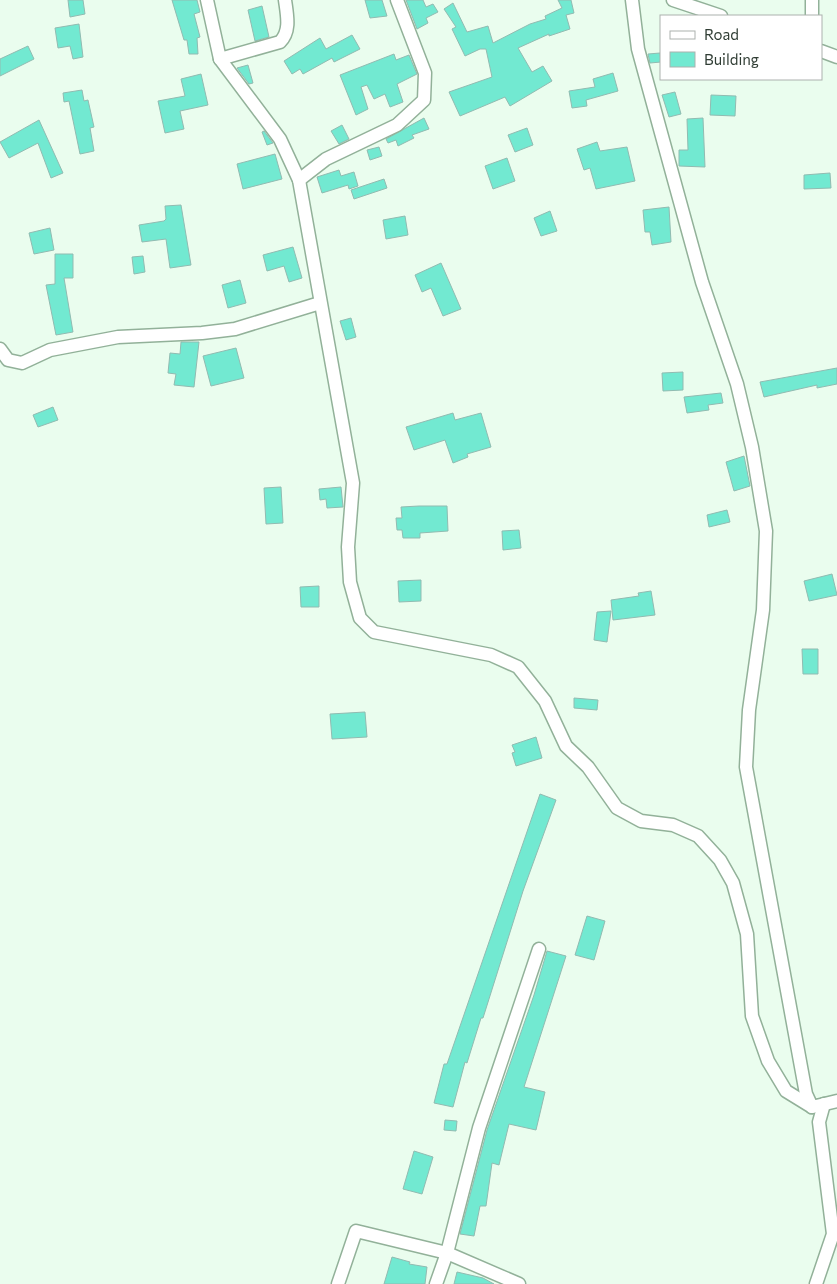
<svg xmlns="http://www.w3.org/2000/svg" width="837" height="1284" font-family="Commissioner,sans-serif">
  <rect width="100%" height="100%" fill="#eafdee"/>
  <!-- building -->
  <g fill="#72e9d1" stroke="#91bbb1">
    <path d="M68,0H83L85,14L70,17Z"/>
    <path d="M172,0H197L200,12L194,14L200,37L197,38L198,54H189L187,40H184Z"/>
    <path d="M365,0H382L387,16L370,18Z"/>
    <path d="M406,0H423L426,7L433,4L438,12L426,18L428,23L417,29Z"/>
    <path d="M558,0H571L574,13L566,15L570,29L549,36V34L518,48L532,72L543,66L552,81L510,106L505,97L460,116L449,92L492,77L486,49H480L465,56L452,29L456,27L444,9L453,3L467,32L488,26L493,43L530,24L546,19L545,16L562,8Z"/>
    <path d="M262,6L269,37L255,41L248,10Z"/>
    <path d="M79,24L83,57L73,59L70,46L58,48L55,28Z"/>
    <path d="M352,35L360,49L334,62L332,58L303,74L300,69L292,74L284,61L320,38L326,49Z"/>
    <path d="M28,46L34,59L0,76V59Z"/>
    <path d="M660,53L661,62L650,63L648,54Z"/>
    <path d="M394,54L396,60L409,55L417,74L397,84L403,102L390,107L385,94L374,99L367,85L361,87L368,109L356,115L340,75Z"/>
    <path d="M248,65L253,83L249,84L237,68Z"/>
    <path d="M613,73L618,91L586,100L587,106L572,108L569,91L595,87L593,79Z"/>
    <path d="M201,74L208,105L180,111L184,129L165,133L158,101L185,96L181,79Z"/>
    <path d="M82,90L84,101L88,100L94,127L90,128L94,151L80,154L69,101L64,102L63,93Z"/>
    <path d="M675,92L681,114L669,117L662,95Z"/>
    <path d="M711,95L736,96L735,116L710,115Z"/>
    <path d="M424,118L429,129L412,135L414,138L398,146L396,140L388,143L386,139Z"/>
    <path d="M703,118L705,167L679,166V150H688L687,119Z"/>
    <path d="M39,120L63,173L51,178L38,143L9,158L0,142Z"/>
    <path d="M342,125L349,139L339,144L331,131Z"/>
    <path d="M527,128L533,145L515,152L508,135Z"/>
    <path d="M264,131L273,143L267,145L262,132Z"/>
    <path d="M597,142L600,151L627,147L635,181L596,189L590,168L584,170L577,149Z"/>
    <path d="M379,147L382,156L370,160L367,150Z"/>
    <path d="M275,154L282,179L243,189L237,164Z"/>
    <path d="M507,158L515,181L493,189L485,166Z"/>
    <path d="M339,170L341,176L354,172L358,186L349,189L348,185L322,193L317,177Z"/>
    <path d="M830,173L831,188L804,189V175Z"/>
    <path d="M384,179L387,188L354,199L351,190Z"/>
    <path d="M181,205L191,265L170,268L166,239L142,242L139,225L164,221L166,219L165,206Z"/>
    <path d="M669,207L671,242L652,245L650,232H645L643,210Z"/>
    <path d="M550,211L557,231L541,236L534,218Z"/>
    <path d="M405,216L408,235L386,239L383,220Z"/>
    <path d="M50,228L54,250L34,254L29,233Z"/>
    <path d="M293,247L302,278L289,282L284,266L267,271L263,255Z"/>
    <path d="M55,254H73V278H64L73,332L56,335L46,285L55,284Z"/>
    <path d="M143,256L145,272L134,274L132,257Z"/>
    <path d="M441,263L461,309L443,316L431,288L422,292L415,275Z"/>
    <path d="M240,280L246,303L228,308L222,285Z"/>
    <path d="M351,318L356,337L346,340L340,321Z"/>
    <path d="M181,342H199L194,387L174,385L176,374L168,373L170,353L180,354Z"/>
    <path d="M236,348L244,378L211,386L203,356Z"/>
    <path d="M837,368V384L817,388V385L764,397L760,382Z"/>
    <path d="M683,372V390L663,391L662,373Z"/>
    <path d="M721,393L723,403L708,405L709,410L687,413L684,397Z"/>
    <path d="M53,407L58,420L38,427L33,415Z"/>
    <path d="M453,413L455,420L481,413L491,447L467,454L468,457L453,463L445,440L414,450L406,427Z"/>
    <path d="M744,456L750,486L734,491L726,462Z"/>
    <path d="M281,487L283,523L266,524L264,488Z"/>
    <path d="M341,487L343,507L327,508L326,499L320,500L319,489Z"/>
    <path d="M419,506H447L448,531L420,533V538H403L402,530H397L396,518H402L401,507Z"/>
    <path d="M727,510L730,522L709,527L707,515Z"/>
    <path d="M519,530L521,548L503,550L502,531Z"/>
    <path d="M832,574L837,595L809,601L804,581Z"/>
    <path d="M421,580V601L399,602L398,581Z"/>
    <path d="M319,586V607H301L300,587Z"/>
    <path d="M651,591L655,615L613,620L611,600L639,596L638,593Z"/>
    <path d="M611,611L607,642L594,640L597,612Z"/>
    <path d="M802,649H818V674H803Z"/>
    <path d="M574,698L598,700L597,710L574,708Z"/>
    <path d="M365,712L367,737L332,739L330,714Z"/>
    <path d="M536,737L542,758L516,766L512,753L515,752L512,745Z"/>
    <path d="M540,794L556,800L523,891L483,1018H481L467,1063L465,1062L453,1107L434,1103L444,1064H447Z"/>
    <path d="M587,916L605,921L594,960L575,955Z"/>
    <path d="M547,951L566,956L524,1087L545,1092L536,1130L509,1124L499,1165L492,1163L486,1206H480L474,1236L460,1234L487,1130L534,995Z"/>
    <path d="M445,1120L457,1121L456,1131L444,1130Z"/>
    <path d="M414,1151L433,1157L422,1194L403,1189Z"/>
    <path d="M392,1257L410,1262L409,1264L427,1267L425,1284H384Z"/>
    <path d="M457,1272L483,1278L494,1284H454Z"/>
  </g>
  <g fill="none" stroke-linecap="round" stroke-linejoin="round">
    <defs>
      <g id="minor">
        <path d="M207,0L220,59L280,139L299,180L353,483L348,547L350,582L360,618L374,632L491,655L518,667L545,701L566,746L588,767L617,808L641,821L673,825L698,836L720,860L733,883L747,934L752,1016L768,1061L786,1091L812,1107"/>
        <path d="M632,0L638,49L702,282L737,384L752,447L766,531L763,610L749,710L746,767L806,1094L812,1107L837,1101"/>
        <path d="M673,0L721,16"/>
        <path d="M812,0V16"/>
        <path d="M821,51L837,57"/>
        <path d="M220,59L280,42C291,31 287,15 285,0"/>
        <path d="M299,180L326,159L397,125L424,100L425,73L397,0"/>
        <path d="M0,349L8,360L22,363L50,350L118,337L202,333L235,329L320,303"/>
        <path d="M338,1284L356,1231L447,1253L519,1284"/>
        <path d="M436,1284L447,1253L479,1128L539,949"/>
        <path d="M816,1284L833,1234L819,1122L824,1104"/>
      </g>
    </defs>
    <!-- minor casing -->
    <use href="#minor" stroke="#92b199" stroke-width="15"/>
    <!-- minor -->
    <use href="#minor" stroke="#fff" stroke-width="12"/>
  </g>
  <!-- legend -->
  <rect x="660" y="15" width="162" height="65" fill="#ffffff" stroke="#acb1ae"/>
  <rect x="670" y="31" width="25" height="8" fill="#ffffff" stroke="#acb1ae"/>
  <text x="704" y="40" font-size="15" fill="#303d34">Road</text>
  <rect x="670" y="52" width="25" height="15" fill="#72e9d1" stroke="#acb1ae"/>
  <text x="704" y="65" font-size="15" fill="#303d34">Building</text>
</svg>
